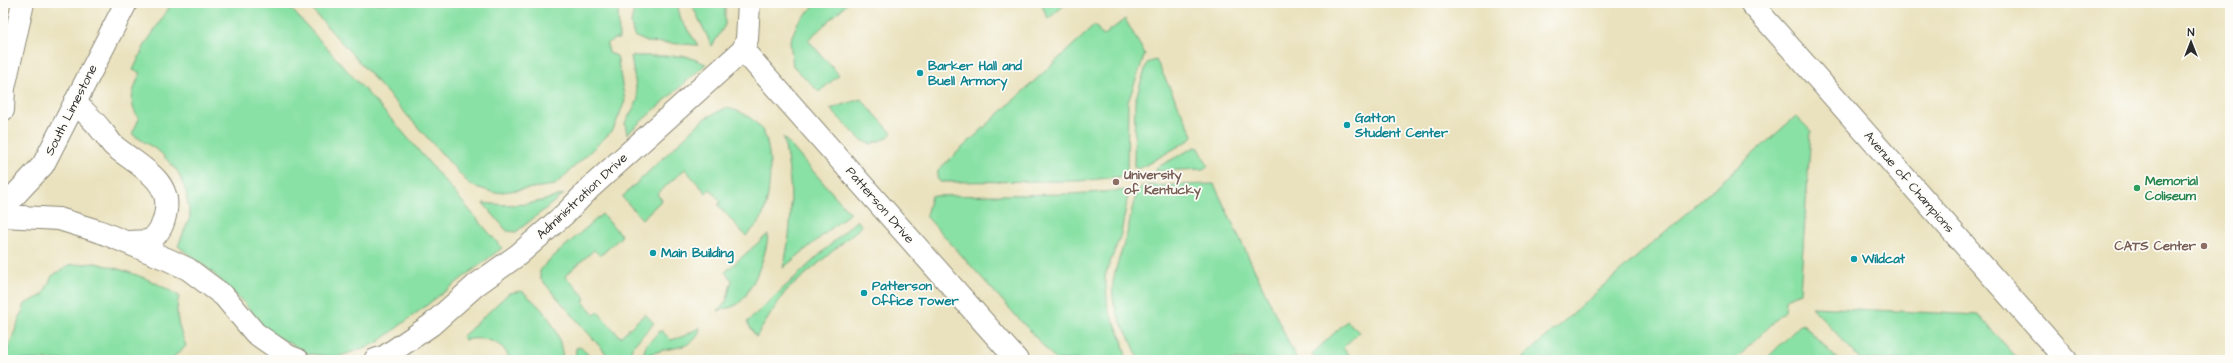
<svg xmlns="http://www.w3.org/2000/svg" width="2233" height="363" font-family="'Architects Daughter',sans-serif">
  <rect width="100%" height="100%" fill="#fdfcf7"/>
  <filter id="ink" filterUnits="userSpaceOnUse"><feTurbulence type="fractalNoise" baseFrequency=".025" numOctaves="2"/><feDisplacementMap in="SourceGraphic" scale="8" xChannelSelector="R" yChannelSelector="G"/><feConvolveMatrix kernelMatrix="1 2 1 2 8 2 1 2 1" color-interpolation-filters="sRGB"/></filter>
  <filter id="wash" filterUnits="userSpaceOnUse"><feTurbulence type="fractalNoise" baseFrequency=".012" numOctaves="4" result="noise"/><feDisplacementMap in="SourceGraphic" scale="16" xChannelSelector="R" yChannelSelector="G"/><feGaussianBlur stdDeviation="0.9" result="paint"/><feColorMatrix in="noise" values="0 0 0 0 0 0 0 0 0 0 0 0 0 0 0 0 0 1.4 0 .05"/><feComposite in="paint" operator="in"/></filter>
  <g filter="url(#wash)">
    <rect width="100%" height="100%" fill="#eae2be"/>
    <!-- green -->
    <g fill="#89e1a5" stroke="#5a8668">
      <path d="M172,3H286L401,130L502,248L377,343L338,357L309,354L266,330L245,304L212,272L178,246L190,217L186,192L178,172L160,152L132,134L139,119C127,101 133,92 140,73L133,70L145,45Z"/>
      <path d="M306,3H620L618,9L619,39H614L607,44L609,53L617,56L625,101L613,130L555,185L495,193L470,185Z"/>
      <path d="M635,3H677L681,20L698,45L647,42L634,36L631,24Z"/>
      <path d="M691,3H725V25L712,46Z"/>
      <path d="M817,3H848L808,40L839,75L819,92L793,66L790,41L798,22Z"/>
      <path d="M1041,3H1067L1048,19Z"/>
      <path d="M1125,19L1145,54L1128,102L1127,176L1080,181L940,182L937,178L938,170L1095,25L1103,36Z"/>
      <path d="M631,56H686L706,64L627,134L625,123L638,100Z"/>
      <path d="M1156,60L1193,135L1191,139L1139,169L1134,167L1135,101L1147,63Z"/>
      <path d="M861,99L892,133L887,138L870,144L860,139L830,109Z"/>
      <path d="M726,108C739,110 753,117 762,130C774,148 771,198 762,217C759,224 751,230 746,236L718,205L721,202L710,189L706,193L685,169L657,194L662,200L642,219L622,197L705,118Z"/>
      <path d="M1796,116L1811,131L1800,292L1792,295L1786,300L1785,311L1735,360H1520Z"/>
      <path d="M783,137L850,213L783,268C794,225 793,180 783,137Z"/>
      <path d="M1195,147L1199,148L1208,166L1204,169L1156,171V168Z"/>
      <path d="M1214,184L1297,360H1138C1135,345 1125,332 1119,318C1104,284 1119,265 1127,233C1132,216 1131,200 1142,186Z"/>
      <path d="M1129,190L1121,234L1105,276L1108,309L1121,337L1127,360H1056L926,216L931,196L1072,194Z"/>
      <path d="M564,194L516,232L507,231L483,203C516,207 532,205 564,194Z"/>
      <path d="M602,214L622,236L600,256L594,250L565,276L586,298L583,302L595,315L598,312L620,337L645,314L654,323L632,347L629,360H613L609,357L540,278V271L546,263Z"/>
      <path d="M857,220L862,226L785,292L756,337L747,322Z"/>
      <path d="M768,234C768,251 752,293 738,304C734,307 724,309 718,311L726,302L732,280L725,272Z"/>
      <path d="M96,263C128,271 150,278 179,296C174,315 179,328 186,346L170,360H4L25,304L43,295L52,276L69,265Z"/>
      <path d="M522,291C546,311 560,328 563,360H509C506,341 482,336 465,340L462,337L509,293Z"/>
      <path d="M1812,307L1978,315L2019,360H1861Z"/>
      <path d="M1347,321L1359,332L1343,348L1354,360H1315L1312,354Z"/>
      <path d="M1802,323L1838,360H1765Z"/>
      <path d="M700,327C698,346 679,347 664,350C657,352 650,354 643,356L646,345L661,330L671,340L684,336Z"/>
      <path d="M581,347L593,360H575L576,348Z"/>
      <path d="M689,356L693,360H666Z"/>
    </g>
  </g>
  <g filter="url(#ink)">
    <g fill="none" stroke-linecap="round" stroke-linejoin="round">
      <defs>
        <g id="minor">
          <path d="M743,50L1017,360"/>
          <path d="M75,102C84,112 94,120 102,131C106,135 109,141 113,145C133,163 171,178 166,210C164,224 160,232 150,241L128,242"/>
          <path d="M3,216L59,219L101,232L169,260L188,269L224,296L255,333L288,356L298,360"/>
          <path d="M375,360L384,357L431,325L476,285L518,255L566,213L591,187L743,50L747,39L749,3"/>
        </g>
        <g id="major">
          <path d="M1751,3L2066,360"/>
          <path d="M3,110L4,88L23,3"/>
          <path d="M3,208L43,165L126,3"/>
        </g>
      </defs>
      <!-- minor casing -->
      <use href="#minor" stroke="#8a8674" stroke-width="24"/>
      <!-- major casing -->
      <use href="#major" stroke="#8a8674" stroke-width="24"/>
      <!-- minor -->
      <use href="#minor" stroke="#fff" stroke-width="22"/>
      <!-- major -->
      <use href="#major" stroke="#fff" stroke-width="22"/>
    </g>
  </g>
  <!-- markers -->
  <g fill="#0f9aa8" stroke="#fdfcf7" stroke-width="1.5">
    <circle cx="920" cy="73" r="4"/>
    <circle cx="1347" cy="125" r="4"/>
    <circle cx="653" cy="253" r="4"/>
    <circle cx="1854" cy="259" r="4"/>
    <circle cx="864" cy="293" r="4"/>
  </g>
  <g fill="#8d6e63" stroke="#fdfcf7" stroke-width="1.5">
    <circle cx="1116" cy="182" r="4"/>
    <circle cx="2204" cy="246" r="4"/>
  </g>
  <circle fill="#2e9e5b" stroke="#fdfcf7" stroke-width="1.5" cx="2137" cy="188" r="4"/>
  <g text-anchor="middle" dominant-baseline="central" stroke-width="3.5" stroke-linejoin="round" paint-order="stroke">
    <!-- culture labels -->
    <g font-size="13" font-weight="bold" fill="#0d838f" stroke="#fdfcf7" text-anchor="start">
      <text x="928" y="66">Barker Hall and<tspan x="928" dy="15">Buell Armory</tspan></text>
      <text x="1355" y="118">Gatton<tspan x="1355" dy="15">Student Center</tspan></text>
      <text x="661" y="253">Main Building</text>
      <text x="1862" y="259">Wildcat</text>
      <text x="872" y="286">Patterson<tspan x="872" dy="15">Office Tower</tspan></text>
    </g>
    <!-- street labels -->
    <g font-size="13" fill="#2b2b2b" stroke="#fdfcf7">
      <text transform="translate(71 110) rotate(-63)">South Limestone</text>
      <text transform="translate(1909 182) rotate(49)">Avenue of Champions</text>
      <text transform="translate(582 196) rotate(-43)">Administration Drive</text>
      <text transform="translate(880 205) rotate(49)">Patterson Drive</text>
    </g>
    <!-- education labels -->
    <g font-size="13" font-weight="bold" fill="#785e54" stroke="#fdfcf7" text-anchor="start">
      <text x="1124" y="175">University<tspan x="1124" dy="15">of Kentucky</tspan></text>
      <text x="2196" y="246" text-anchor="end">CATS Center</text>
    </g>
    <!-- leisure labels -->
    <g font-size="13" font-weight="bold" fill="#27864d" stroke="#fdfcf7" text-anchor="start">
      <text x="2145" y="181">Memorial<tspan x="2145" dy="15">Coliseum</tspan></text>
    </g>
  </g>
  <!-- margin -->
  <rect width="2233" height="363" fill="none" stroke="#fdfcf7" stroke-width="16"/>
  <!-- north arrow -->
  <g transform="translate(2191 42)" stroke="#fdfcf7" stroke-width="3" paint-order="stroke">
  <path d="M0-3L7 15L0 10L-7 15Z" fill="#2b2b2b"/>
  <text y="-6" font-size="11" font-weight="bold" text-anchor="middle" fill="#2b2b2b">N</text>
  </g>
</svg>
